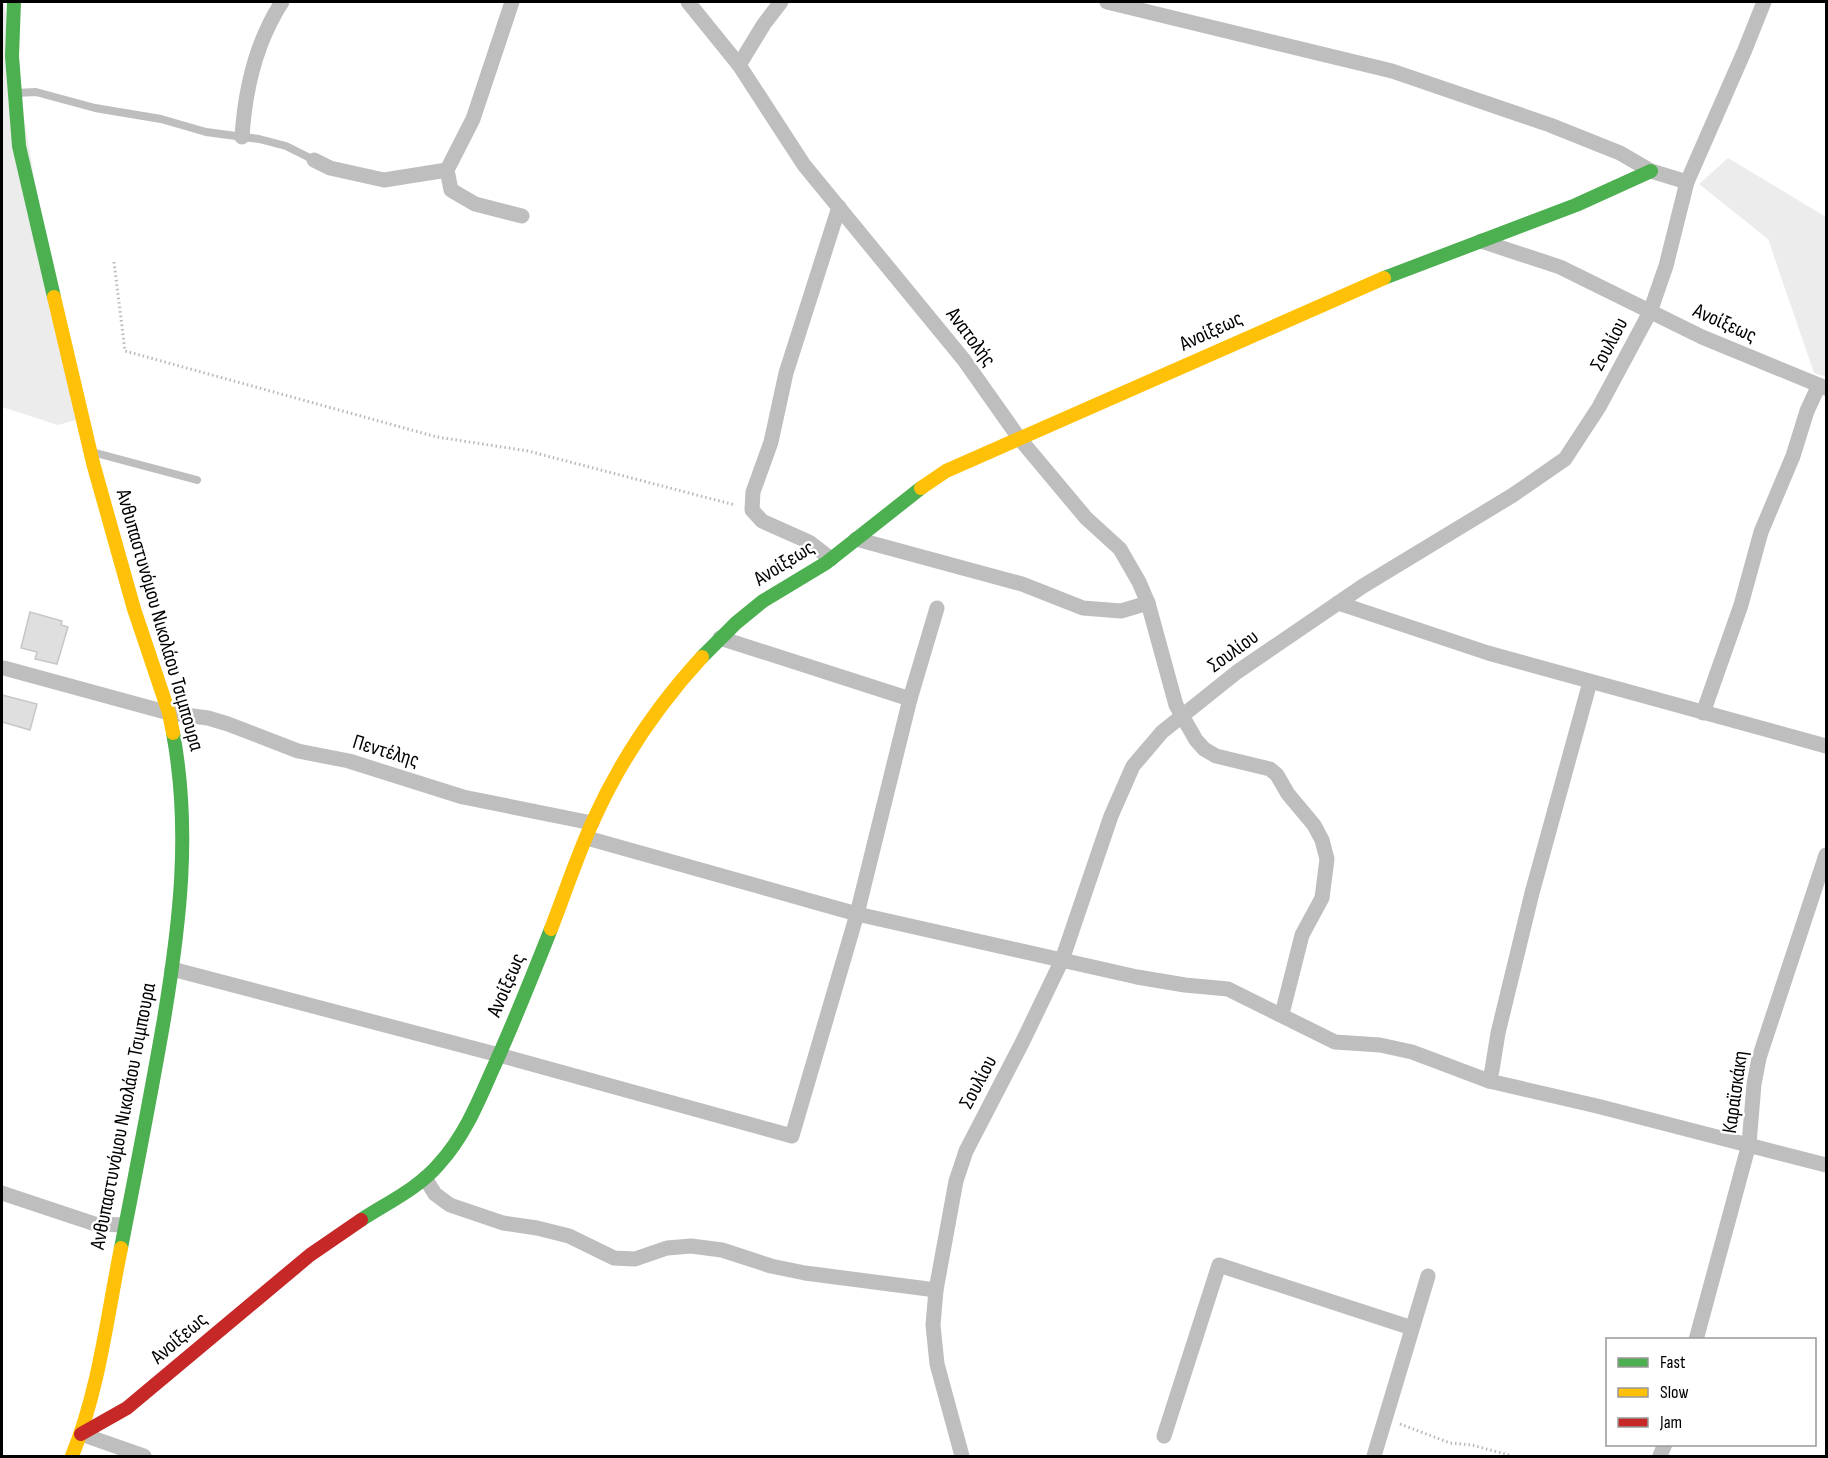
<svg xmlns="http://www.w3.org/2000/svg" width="1828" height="1458" font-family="'Sofia Sans Condensed',sans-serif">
  <rect width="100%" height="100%" fill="#fff"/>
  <!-- green -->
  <g fill="#ececec">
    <path d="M2,2H4L76,420L58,425L2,407Z"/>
    <path d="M1728,158L1826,217V377L1814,373L1768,239L1699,184Z"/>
  </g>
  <!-- building -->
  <g fill="#dfdfdf" stroke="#c7c7c7" stroke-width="1.5">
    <path d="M30,612L62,621L61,625L68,627L57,664L35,659L37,652L21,648Z"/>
    <path d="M2,695L37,704L30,730L2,722Z"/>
  </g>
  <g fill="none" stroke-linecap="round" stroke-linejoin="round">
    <!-- path -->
    <g stroke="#b9b9b9" stroke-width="3" stroke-dasharray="1.5 3" stroke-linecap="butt">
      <path d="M114,262L125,351L437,437L528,451L735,505"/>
      <path d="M1400,1424L1450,1443L1472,1445L1512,1456"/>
    </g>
    <!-- lane -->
    <g stroke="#bebebe" stroke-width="8">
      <path d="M16,93L36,92L95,108L161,119L206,132L259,139L286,146L314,160"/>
      <path d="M92,452L197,480"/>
    </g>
    <!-- street -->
    <g stroke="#bebebe" stroke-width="15">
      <path d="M688,2L739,65L804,165L964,360L1019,438L1086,518L1120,549L1139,582L1148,603L1176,705L1196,740L1204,749L1216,756L1270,769L1277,775L1288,794L1314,825L1322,840L1327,859L1322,898L1302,935L1282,1014"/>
      <path d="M1107,2L1392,71L1550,125L1620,153L1651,171L1687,182"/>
      <path d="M739,65L764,24L781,2"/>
      <path d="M242,137C245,89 256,42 282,2"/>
      <path d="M314,160L330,168L384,180L447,170L473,119L512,2"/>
      <path d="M447,170L451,190L475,204L522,216"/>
      <path d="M1481,241L1560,267L1702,337L1826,388"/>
      <path d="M856,539L1022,584L1083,608L1121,611L1148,603"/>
      <path d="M831,559L809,542L762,521L752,510L753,492L771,442L786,373L839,207"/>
      <path d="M1338,603L1488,653L1826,746"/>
      <path d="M720,638L910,699L937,608"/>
      <path d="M4,668L169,713L208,718L228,724L298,751L349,761L463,797L592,823"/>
      <path d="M1703,713L1741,605L1761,532L1793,456L1807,411L1819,385"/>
      <path d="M587,838L857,914L910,699"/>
      <path d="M172,969L499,1055L792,1136L857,914L1137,977L1185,985L1228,989L1335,1042L1380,1045L1412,1052L1489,1081L1597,1106L1826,1165"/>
      <path d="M1489,1081L1492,1070L1498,1033L1532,893L1590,682"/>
      <path d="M425,1178L435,1194L450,1205L503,1223L537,1228L569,1236L614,1258L635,1259L667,1248L691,1246L722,1250L771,1266L805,1273L936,1290"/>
      <path d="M2,1193L95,1224L124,1225"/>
      <path d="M1696,1340L1749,1144L1754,1084L1759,1058L1826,855"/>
      <path d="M81,1434L144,1456"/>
      <path d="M1164,1436L1219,1265L1412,1328"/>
      <path d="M962,1456L937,1364L933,1325L936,1290L956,1181L966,1151L1022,1043L1062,960L1111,816L1133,766L1162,732L1237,672L1363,586L1513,495L1565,459L1599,407L1650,312L1666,266L1687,182L1744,52L1764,2"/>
      <path d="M1374,1456L1428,1276"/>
      <path d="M1660,1456L1665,1444"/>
    </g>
    <!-- fast -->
    <g stroke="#4caf50" stroke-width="14">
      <path d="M14,2L12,56L19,146L54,297"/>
      <path d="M1384,278L1576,205L1651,171"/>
      <path d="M702,657L736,623L763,601L826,563L921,488"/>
      <path d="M361,1220C387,1203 419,1188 439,1164C463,1138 477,1105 491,1073C513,1025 532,977 551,929"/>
      <path d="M121,1248C136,1171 151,1095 164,1019C180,923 191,830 173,733"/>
    </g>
    <!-- slow -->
    <g stroke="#ffc107" stroke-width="14">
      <path d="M54,297L93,463L134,609L169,713L173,733"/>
      <path d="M921,488L946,471L1384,278"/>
      <path d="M551,929C565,893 577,856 593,821C620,761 657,706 702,657"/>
      <path d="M72,1456C99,1390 107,1317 121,1248"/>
    </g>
    <!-- jam -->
    <path stroke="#c62828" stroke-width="14" d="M81,1434L127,1408L310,1255L361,1220"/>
  </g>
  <g text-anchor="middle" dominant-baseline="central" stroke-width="5" stroke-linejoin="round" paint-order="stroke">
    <!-- street labels -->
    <g font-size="21" fill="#000" stroke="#fff">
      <text transform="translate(1725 323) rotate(24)">Ανοίξεως</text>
      <text transform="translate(1211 331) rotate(-25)">Ανοίξεως</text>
      <text transform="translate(971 337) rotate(53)">Ανατολής</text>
      <text transform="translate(1609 344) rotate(-62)">Σουλίου</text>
      <text transform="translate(784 563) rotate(-32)">Ανοίξεως</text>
      <text transform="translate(160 620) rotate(74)">Ανθυπαστυνόμου Νικολάου Τσιμπουρα</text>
      <text transform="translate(1233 651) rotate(-36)">Σουλίου</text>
      <text transform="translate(386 751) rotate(17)">Πεντέλης</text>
      <text transform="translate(506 985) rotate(-67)">Ανοίξεως</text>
      <text transform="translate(978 1082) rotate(-62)">Σουλίου</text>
      <text transform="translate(1735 1092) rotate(-82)">Καραϊσκάκη</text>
      <text transform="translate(123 1116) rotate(-79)">Ανθυπαστυνόμου Νικολάου Τσιμπουρα</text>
      <text transform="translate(179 1338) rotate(-41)">Ανοίξεως</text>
    </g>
  </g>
  <!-- border -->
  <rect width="1828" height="1458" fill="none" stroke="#000000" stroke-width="6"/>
  <!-- legend -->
  <rect x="1606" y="1338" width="210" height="108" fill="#ffffff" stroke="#999999" stroke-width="1.5"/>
  <rect x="1618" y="1358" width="30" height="9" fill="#4caf50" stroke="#999999" stroke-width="1.5"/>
  <text x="1660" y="1368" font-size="18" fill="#000000">Fast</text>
  <rect x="1618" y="1388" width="30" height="9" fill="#ffc107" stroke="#999999" stroke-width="1.5"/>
  <text x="1660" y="1398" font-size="18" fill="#000000">Slow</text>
  <rect x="1618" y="1418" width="30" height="9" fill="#c62828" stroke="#999999" stroke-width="1.5"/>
  <text x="1660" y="1428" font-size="18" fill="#000000">Jam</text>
</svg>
